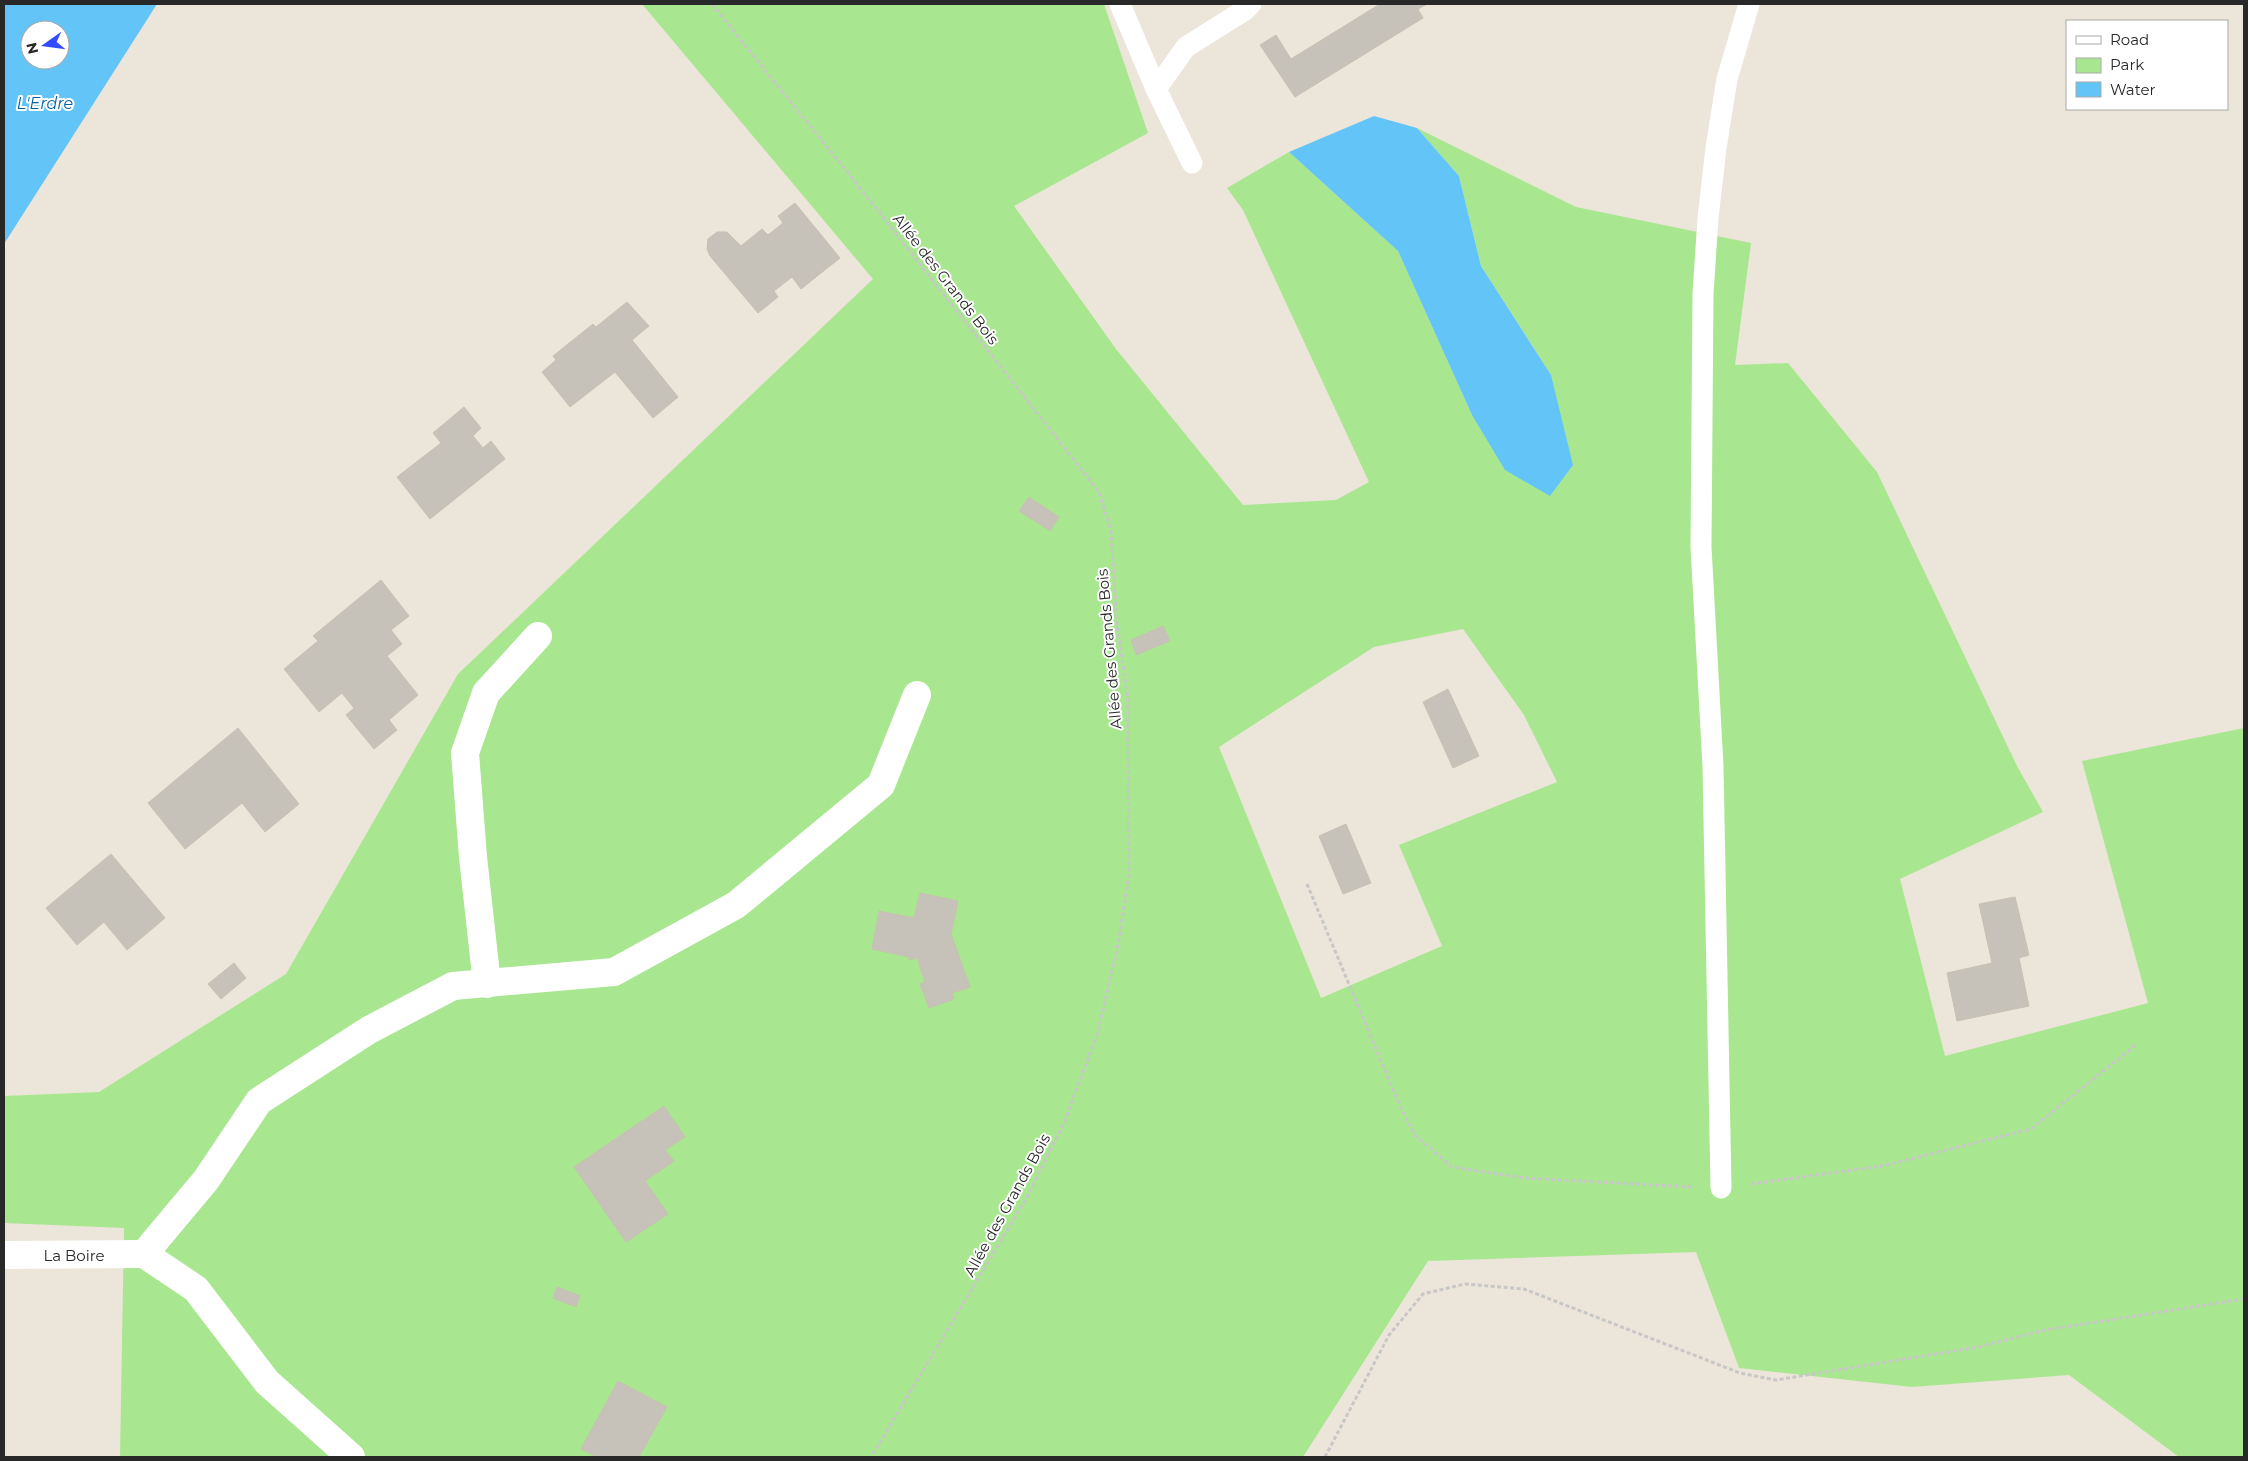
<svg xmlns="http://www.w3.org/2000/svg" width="2248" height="1461" font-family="Montserrat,sans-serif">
  <rect width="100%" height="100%" fill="#ece5d9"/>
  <!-- green -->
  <path fill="#a8e790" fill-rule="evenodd" d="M642,4H1104L1148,133L1014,206L1116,349L1243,505L1336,500L1369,482L1243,210L1227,188L1289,152L1398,251L1472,415L1551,375L1481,266L1459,176L1417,128L1576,207L1751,243L1735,365L1788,363L1877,472L2017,766L2043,812L1900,879L1945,1056L2148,1003L2082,761L2244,728V1457H2179L2069,1375L1912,1387L1739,1368L1696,1252L1428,1261L1303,1457H120L124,1228L4,1223V1096L99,1092L286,974L458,674L873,279ZM1463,629L1524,715L1557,782L1399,845L1442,946L1321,998L1219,747L1374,647Z"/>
  <!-- water -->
  <g fill="#63c5f7" fill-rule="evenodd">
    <path d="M4,4H157L4,244ZM30,30H60V60H30Z"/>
    <path d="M1374,116L1417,128L1459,176L1481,266L1551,375L1573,465L1550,496L1505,470L1472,415L1398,251L1289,152Z"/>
  </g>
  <!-- building -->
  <g fill="#c7c2b9" stroke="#c7c1b2">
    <path d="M1380,4H1427L1418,9L1423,18L1295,97L1260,45L1276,35L1291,59Z"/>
    <path d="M795,203L840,258L801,289L792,277L774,291L778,297L758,313L710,256L707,249L708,239L717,232H727L741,246L762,229L768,235L783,223L778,216Z"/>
    <path d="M627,302L649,326L632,340L678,397L653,418L615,372L570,407L542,372L556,360L553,356L593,324L596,327Z"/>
    <path d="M464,407L481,428L473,436L483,448L491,441L505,459L430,519L397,477L441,443L433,433Z"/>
    <path d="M1029,497L1059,517L1050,531L1019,511Z"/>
    <path d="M381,580L409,616L391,630L402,644L387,656L418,695L389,720L397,730L374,749L346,715L354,708L342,693L319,712L284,669L318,641L313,636Z"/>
    <path d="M1163,626L1170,641L1136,655L1131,640Z"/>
    <path d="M1448,689L1479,756L1453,768L1423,702Z"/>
    <path d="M238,728L299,804L265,832L242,803L185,849L148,803Z"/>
    <path d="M1346,824L1371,883L1343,894L1319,836Z"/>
    <path d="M111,854L165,918L127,950L104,922L77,945L46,908Z"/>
    <path d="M920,893L958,901L951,934L970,987L952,993L954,999L929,1008L920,984L925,982L917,958L909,960V957L872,949L879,911L914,918Z"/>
    <path d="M2015,897L2029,955L2019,958L2029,1006L1957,1021L1947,973L1992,963L1979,904Z"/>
    <path d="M234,963L246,978L221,999L208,984Z"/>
    <path d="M664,1106L685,1137L665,1150L674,1161L645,1181L668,1214L626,1242L574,1167Z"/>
    <path d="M557,1287L580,1296L576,1307L553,1298Z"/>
    <path d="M618,1381L667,1407L639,1457H597L581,1449Z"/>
  </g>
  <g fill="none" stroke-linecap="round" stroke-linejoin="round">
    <!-- path -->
    <g stroke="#c7c7c7" stroke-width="3" stroke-dasharray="4 2.5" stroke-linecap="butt">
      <path d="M712,4L861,189L1099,492L1111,530L1117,624L1128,699L1129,875L1118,945L1098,1032L1064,1123L1026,1199L871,1457"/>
      <path d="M1307,884L1400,1106L1415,1135L1452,1167L1524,1178L1692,1187"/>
      <path d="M1751,1184L1882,1166L2031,1129L2137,1044"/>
      <path d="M1325,1457L1389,1335L1423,1294L1465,1284L1524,1289L1740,1373L1776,1380L1978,1347L2045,1330L2244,1299"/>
    </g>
    <!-- service -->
    <g stroke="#fff" stroke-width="21">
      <path d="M1120,4L1156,89L1192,163"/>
      <path d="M1156,89L1186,47L1245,10L1251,4"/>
      <path d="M1721,1188L1713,766L1701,547L1703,294L1708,218L1716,148L1727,79L1749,4"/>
    </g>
    <!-- minor -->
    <g stroke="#fff" stroke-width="28">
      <path d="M487,984L473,857L465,753L486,693L538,636"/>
      <path d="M144,1254L206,1180L259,1101L369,1030L453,986L614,972L736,905L881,785L917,695"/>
      <path d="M144,1254L196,1289L267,1382L351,1457"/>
      <path d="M4,1255L144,1254"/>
    </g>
  </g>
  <g text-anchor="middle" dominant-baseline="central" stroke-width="4" stroke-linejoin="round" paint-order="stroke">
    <!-- street labels -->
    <g font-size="15" fill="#282828" stroke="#fff">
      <text transform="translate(946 279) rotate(52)">Allée des Grands Bois</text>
      <text transform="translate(1109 649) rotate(-95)">Allée des Grands Bois</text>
      <text transform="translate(1007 1205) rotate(-61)">Allée des Grands Bois</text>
      <text x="74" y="1255">La Boire</text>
    </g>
    <!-- water labels -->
    <g font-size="16" font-style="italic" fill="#0360a1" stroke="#fff">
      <text x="45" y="103">L'Erdre</text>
    </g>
  </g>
  <!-- border -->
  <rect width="2248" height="1461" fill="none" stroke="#282828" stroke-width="10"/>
  <!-- legend -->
  <rect x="2066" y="20" width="162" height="90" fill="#ffffff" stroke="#a9a9a9"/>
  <rect x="2076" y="36" width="25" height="8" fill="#ffffff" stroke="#a9a9a9"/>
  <text x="2110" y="45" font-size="15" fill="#282828">Road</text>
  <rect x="2076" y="58" width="25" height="15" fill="#a8e790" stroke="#a9a9a9"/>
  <text x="2110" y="70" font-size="15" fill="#282828">Park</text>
  <rect x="2076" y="82" width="25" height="15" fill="#63c5f7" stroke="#a9a9a9"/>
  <text x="2110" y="95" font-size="15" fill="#282828">Water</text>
  <!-- north arrow -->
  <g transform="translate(45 45) rotate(256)"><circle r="24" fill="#ffffff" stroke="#a9a9a9"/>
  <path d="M0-4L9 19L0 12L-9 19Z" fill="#334aff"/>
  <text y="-8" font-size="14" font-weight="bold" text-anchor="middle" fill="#282828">N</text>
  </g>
</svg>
